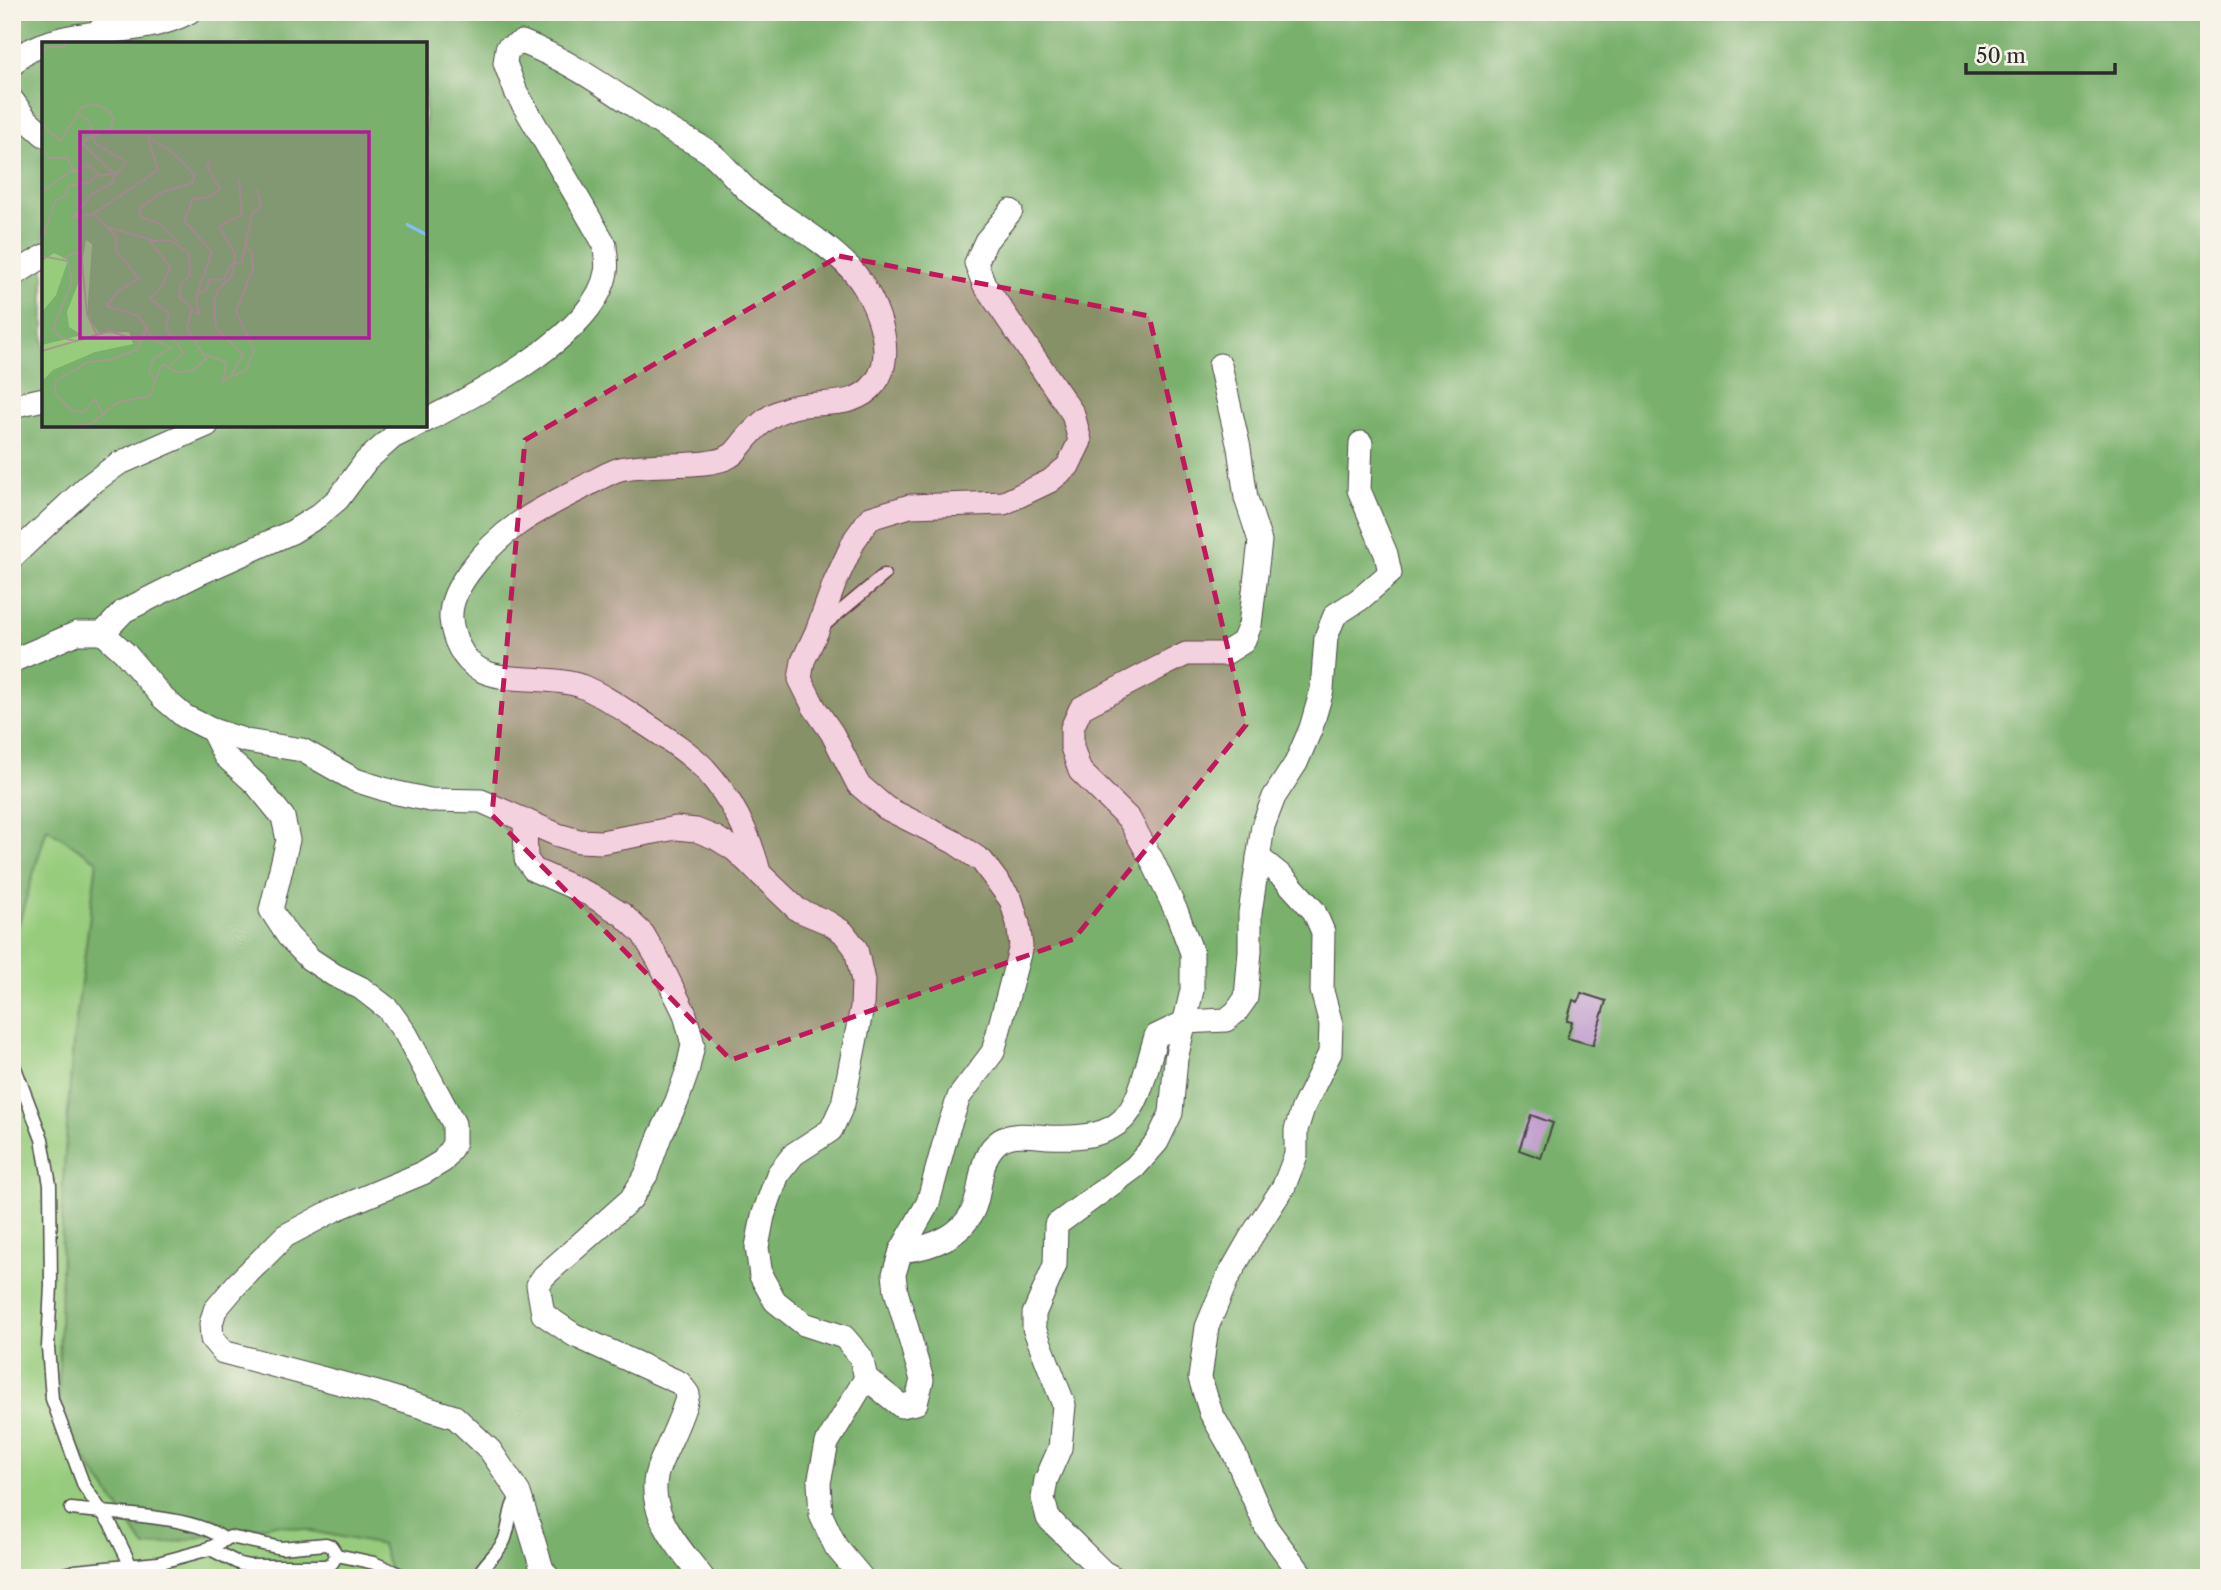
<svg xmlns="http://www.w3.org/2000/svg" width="2221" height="1590" font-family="'Libre Caslon Text',serif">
  <rect width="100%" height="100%" fill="#f7f3e8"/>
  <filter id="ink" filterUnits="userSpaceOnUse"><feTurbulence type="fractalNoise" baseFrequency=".0143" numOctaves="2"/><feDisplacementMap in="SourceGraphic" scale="14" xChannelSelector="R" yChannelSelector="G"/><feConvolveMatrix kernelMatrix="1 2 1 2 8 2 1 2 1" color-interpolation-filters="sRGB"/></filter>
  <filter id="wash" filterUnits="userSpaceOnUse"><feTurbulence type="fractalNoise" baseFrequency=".00686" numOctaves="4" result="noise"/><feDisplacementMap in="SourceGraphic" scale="28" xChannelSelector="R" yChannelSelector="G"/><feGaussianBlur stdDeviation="1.57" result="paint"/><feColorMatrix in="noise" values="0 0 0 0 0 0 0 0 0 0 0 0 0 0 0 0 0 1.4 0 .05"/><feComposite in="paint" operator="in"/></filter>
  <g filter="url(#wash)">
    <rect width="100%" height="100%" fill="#f1e7cf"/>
    <!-- green -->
    <path fill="#97cc7d" stroke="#617c54" stroke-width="2" d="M59,733L203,1212L480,1578H12V758Z"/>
    <!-- forest -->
    <path fill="#79b06c" stroke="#526e4c" stroke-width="2" fill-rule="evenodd" d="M12,12H2209V1578H392L382,1545L276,1524L145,1547L58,1419L63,1181L73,1043L97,861L47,828L12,946ZM44,44H425V425H44Z"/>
    <g id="blocks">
      <!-- building -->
      <g fill="#c3a2cf">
        <path d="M1581,993L1606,1001L1593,1045L1567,1038L1572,1022L1567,1021L1573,1000L1578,1002Z"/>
        <path d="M1531,1115L1553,1123L1541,1158L1519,1150Z"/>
      </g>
    </g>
  </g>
  <g filter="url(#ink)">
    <use href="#blocks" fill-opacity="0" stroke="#494744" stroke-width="2"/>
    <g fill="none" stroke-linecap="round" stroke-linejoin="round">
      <defs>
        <g id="lane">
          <path d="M823,626L884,575"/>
          <path d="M12,1060L42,1139L50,1185L51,1285L48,1347L52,1399L84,1486L111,1525L131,1566"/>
          <path d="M71,1509C111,1514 196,1515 225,1540"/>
          <path d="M208,1548L240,1564L249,1566H326L332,1563L337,1555"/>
          <path d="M50,1578L75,1571L158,1563L206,1550L230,1537L281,1548L326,1544L331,1546L337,1555L374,1563L408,1578"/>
          <path d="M477,1578C483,1563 497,1555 504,1541C511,1524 508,1510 519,1493"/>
        </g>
        <g id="street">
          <path d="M45,44C89,27 146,36 189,12"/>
          <path d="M103,44L104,12"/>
          <path d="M12,65L22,54L44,44"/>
          <path d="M12,100L26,119L44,135"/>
          <path d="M12,276L44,256"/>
          <path d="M12,406L44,399"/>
          <path d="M425,421C478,394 596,334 606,272C608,264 605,253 605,245L516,92L505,63L507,49L522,42C576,63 621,98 669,129C683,138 700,144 713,155C728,168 740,185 755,197C787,220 823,240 850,268C874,293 899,353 875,383C855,410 821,400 793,407C771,413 760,423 745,440C741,445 736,453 730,456C710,469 649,462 620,469C607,473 593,482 580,489C534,512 501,529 469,572C459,586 450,601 451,619C453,638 462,660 479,669C504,684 550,675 581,686C601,694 620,707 638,719C660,734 685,749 704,768C730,796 750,835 759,872"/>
          <path d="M12,557L88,486L118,464L207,425"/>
          <path d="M103,633L124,611L200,573L292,532L318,516L338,499L366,461L393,437L417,425"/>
          <path d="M12,661L77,633H103L125,653L163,698L184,716L212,730L247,741L302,750L355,780L393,792L430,800L481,801L558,835L579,841L601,842L676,828L696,830L716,838L735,850L798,910L827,922L843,932L856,949L863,981L862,1007L843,1104L831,1130L794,1154L778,1174L763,1216L757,1247L761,1276L775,1301L804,1324L844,1337L861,1357L866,1378L827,1443L819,1483L821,1515L836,1547L862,1578"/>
          <path d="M212,730L225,756L256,784L283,817L288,840L271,910L288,936L310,959L334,975L361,988L388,1009L406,1034L454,1124V1144L443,1161L423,1173L334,1210L285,1236L237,1284L215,1310L211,1324L212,1339L223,1352L374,1392L455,1417L490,1450L519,1493L542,1569L549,1578"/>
          <path d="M525,821L526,859L534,870L591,895L623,915L643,934L659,961L685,1014L693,1045L687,1072L677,1101L660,1136L646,1175L631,1199L544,1276L538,1285L543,1314L574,1335L680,1383L688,1394C682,1419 670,1440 660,1464C641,1507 678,1546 703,1578"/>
          <path d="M1258,857L1284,878L1314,911L1323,932L1322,991L1331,1024L1330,1053L1303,1108L1296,1130V1155L1284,1186L1251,1237L1227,1279L1207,1327L1200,1378L1211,1413L1235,1455L1266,1527L1304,1578"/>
          <path d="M901,1251C932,1248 967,1235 976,1202C982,1181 980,1153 1001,1140C1014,1132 1034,1136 1048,1137C1136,1141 1135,1107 1156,1036L1185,1022L1226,1020L1236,1012L1246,998L1250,951V913L1263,826L1274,797L1296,763L1311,728L1322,690L1326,637L1335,615L1360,599L1390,573L1386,554L1359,490L1361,443"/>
          <path d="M866,1378L901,1406L916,1403L922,1380L896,1291L894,1274L901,1251L928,1203L948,1129L959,1097L993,1052L1021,946L1018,923L1011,900L982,861L954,842L886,808L858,784L832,733L814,707L800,679L803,661L817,631L835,582L855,539L870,518L910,506L1004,503L1050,481L1068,466L1080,441L1073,414L984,284L976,263L986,241L1011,211"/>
          <path d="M1114,1578L1103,1572L1048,1518L1043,1498L1046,1480L1060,1448L1064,1405L1034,1328V1314L1055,1265L1056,1225L1135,1167L1157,1142L1171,1113L1176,1059L1192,990V953L1177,913L1152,860L1129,819L1080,771L1072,747V728L1081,708L1158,668L1186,654H1224L1243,642L1250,625L1260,541L1246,498L1239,448L1220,365"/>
        </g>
      </defs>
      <!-- lane casing -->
      <use href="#lane" stroke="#494744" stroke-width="15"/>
      <!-- street casing -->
      <use href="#street" stroke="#494744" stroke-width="25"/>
      <!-- lane -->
      <use href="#lane" stroke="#fff" stroke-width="12"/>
      <!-- street -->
      <use href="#street" stroke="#fff" stroke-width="23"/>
    </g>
  </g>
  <!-- marked area -->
  <path fill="#c2185b" fill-opacity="0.2" stroke="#c2185b" stroke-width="5" stroke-dasharray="14 9" stroke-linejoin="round" d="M839,256L1149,316L1246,725L1074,939L731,1060L492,815L525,440Z"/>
  <!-- overview -->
  <g transform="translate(42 42)">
    <rect width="385" height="385" fill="#f1e7cf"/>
    <path d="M45,185L108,306L0,368V211Z" fill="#97cc7d"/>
    <path d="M0,1H385V384H0V339L11,328L53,310L91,302L87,290L57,291L45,274L50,202L44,198L37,239L25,270L27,285L40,293L0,303V270L14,253L26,218L12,211L0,219Z" fill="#79b06c"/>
    <path fill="none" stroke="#82bdf4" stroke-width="3.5" d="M364,182L385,193"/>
    <path fill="none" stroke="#a29c8d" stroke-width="2" d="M0,11L5,5H22L24,1M35,71L47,79L53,101L84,120L74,133M0,82L18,99L40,65L52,62L66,68L71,76L69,86L39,100L69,129M0,107L7,116H26L32,130L47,123L58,134L73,131L71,140L49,153L31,176L51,172L65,185L113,199L128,198L147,211L148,233L139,242L137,255L150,266L145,287L164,317L150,329L135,330L120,322L108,354L76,360L49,382L28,384M0,150L30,128M51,172L116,128L106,95L130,110L153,133L150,141L118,151L97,167L99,175L117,181L136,200M65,185L75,196L73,208L97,236L75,250L65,264L97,274L111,297L129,306L111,317L107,330L112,337M106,196L128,225L120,245L108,257L127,271L124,286L142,312L127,323M0,199L13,159L24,153L26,144L47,140L56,133M0,214L26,219L30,239L11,287L18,295L33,299M21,216L39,209L45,272L55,293M155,252L163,249L168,238L182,237L188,224L200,219L210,172L219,164L215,147M150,269L157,272L154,255L170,210L142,178L151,157L168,155L178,147L165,124L169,117M0,309L68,289L100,300M162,312L184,320L181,339L204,328L212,308L194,269L211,227L210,211L202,201M188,336L201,312L174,287L172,260L175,249L190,234L193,213L177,184L200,173L197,137M61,372L53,357L42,370L30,369L13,351L14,339L46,320L67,318L95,308L105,284"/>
    <path fill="#b5179e" fill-opacity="0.15" stroke="#b5179e" stroke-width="3.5" d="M38,90H327V296H38Z"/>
    <rect width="385" height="385" fill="none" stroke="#2b2b2b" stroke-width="3.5"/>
  </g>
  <!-- margin -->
  <rect width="2221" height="1590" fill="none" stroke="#f7f3e8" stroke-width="42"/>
  <!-- scale -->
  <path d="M1966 63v10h149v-10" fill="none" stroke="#2b2b2b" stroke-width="3.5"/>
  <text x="1976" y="63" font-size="21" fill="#2b2b2b" stroke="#f7f3e8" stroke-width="5" paint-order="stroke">50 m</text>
</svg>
